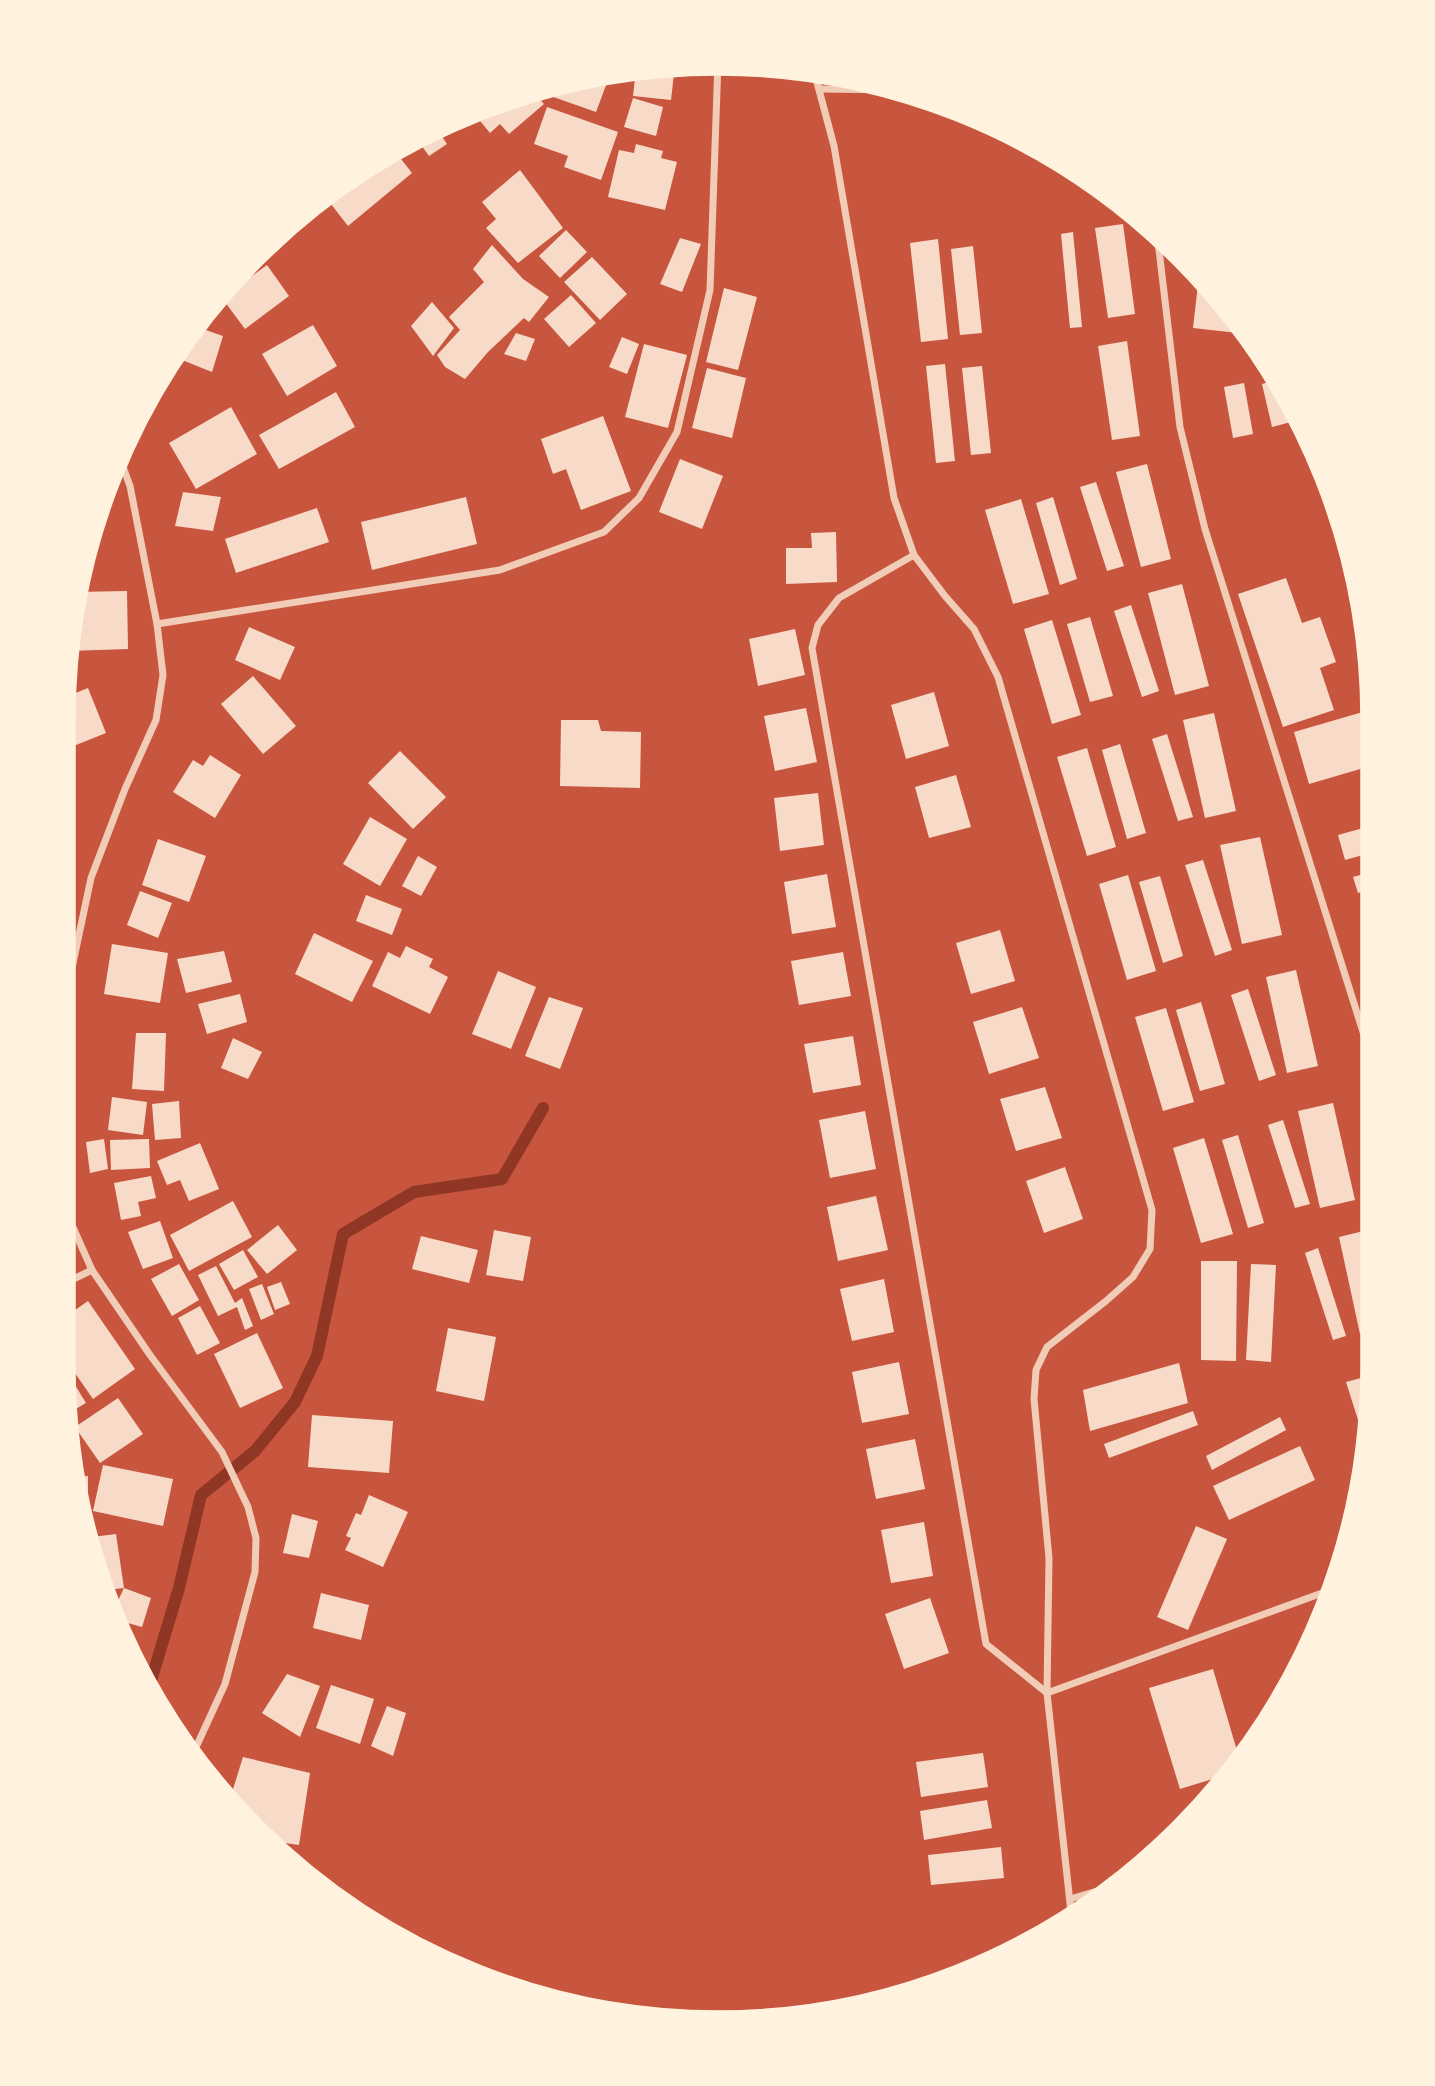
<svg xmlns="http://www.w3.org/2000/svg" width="1435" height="2086" font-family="Manrope,sans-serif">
  <rect width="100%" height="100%" fill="#c8553d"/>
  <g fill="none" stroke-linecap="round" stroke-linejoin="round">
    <!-- stream -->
    <path stroke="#8f3625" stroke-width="12" d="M150,1684L179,1588L201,1495L255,1451L295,1402L317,1356L343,1234L414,1192L502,1179L543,1108"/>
  </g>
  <!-- building -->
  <g fill="#f7dbc8">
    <path d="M675,65L671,100L633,96L636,69Z"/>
    <path d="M611,72L596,112L542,93L543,88L590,74Z"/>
    <path d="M533,91L544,104L509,134L500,124L490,133L471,110Z"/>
    <path d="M633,98L663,107L656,136L624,127Z"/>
    <path d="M547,107L618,132L601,180L564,167L568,156L534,144Z"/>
    <path d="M436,128L447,144L429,156L416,138Z"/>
    <path d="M636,144L663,151L661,158L677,162L665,210L608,197L619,150L634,153Z"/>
    <path d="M394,150L412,173L348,226L324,195L353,172Z"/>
    <path d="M520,170L563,228L518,263L486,228L496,219L482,202Z"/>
    <path d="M1123,224L1135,314L1108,318L1095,228Z"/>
    <path d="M566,230L587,252L560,278L539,256Z"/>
    <path d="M1073,232L1082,327L1070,328L1061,234Z"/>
    <path d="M680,238L701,244L682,292L660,284Z"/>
    <path d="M938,239L948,339L921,342L910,243Z"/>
    <path d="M492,245L523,279L549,297L529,322L524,318L488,352L465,379L445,367L437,355L460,330L449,317L484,282L473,269Z"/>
    <path d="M973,246L982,333L960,335L951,249Z"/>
    <path d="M592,257L627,294L600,320L564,282Z"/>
    <path d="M267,265L289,296L245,329L222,298Z"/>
    <path d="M1198,284L1204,285L1238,333L1193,328Z"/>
    <path d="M724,288L757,297L738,370L706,362Z"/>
    <path d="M571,295L596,323L569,347L544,319Z"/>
    <path d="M432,302L454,328L433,356L411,326Z"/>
    <path d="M313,325L337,366L287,396L262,354Z"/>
    <path d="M200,328L223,336L212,372L182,360L185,349Z"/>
    <path d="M516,333L535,339L526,361L504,354Z"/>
    <path d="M622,337L639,344L627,374L609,367Z"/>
    <path d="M1127,341L1140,436L1112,440L1098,346Z"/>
    <path d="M644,344L687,355L668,428L625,417Z"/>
    <path d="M945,364L955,461L936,463L926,366Z"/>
    <path d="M982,366L991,453L971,455L962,368Z"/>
    <path d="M707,368L746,378L732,438L692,428Z"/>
    <path d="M1273,381L1286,399L1291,422L1272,427L1262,384Z"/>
    <path d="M1244,383L1253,434L1233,438L1224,387Z"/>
    <path d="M336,392L355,427L279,469L259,435Z"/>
    <path d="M231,407L257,454L196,489L169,443Z"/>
    <path d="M603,416L631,491L581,510L566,469L553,474L541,439Z"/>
    <path d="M680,459L723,476L702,529L659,512Z"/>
    <path d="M1147,464L1171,559L1141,567L1116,472Z"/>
    <path d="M1096,482L1124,566L1107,571L1080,487Z"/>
    <path d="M183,492L221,497L213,531L175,526Z"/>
    <path d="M466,497L477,544L372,570L361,522Z"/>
    <path d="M1053,497L1077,579L1060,585L1036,503Z"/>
    <path d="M1021,499L1049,594L1013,604L985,510Z"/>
    <path d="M317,508L329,542L236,573L225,539Z"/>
    <path d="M836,532L837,582L786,584V548H812L811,533Z"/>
    <path d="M1286,578L1302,623L1320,617L1336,662L1320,668L1334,710L1283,727L1238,594Z"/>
    <path d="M1182,584L1209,686L1175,695L1148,593Z"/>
    <path d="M127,591L128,649L68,651L74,592Z"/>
    <path d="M1131,605L1159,691L1142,697L1114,611Z"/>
    <path d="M1090,617L1113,696L1090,702L1067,624Z"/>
    <path d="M1052,620L1081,715L1052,724L1024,629Z"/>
    <path d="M249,627L295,647L280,680L235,660Z"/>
    <path d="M795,629L805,675L758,686L749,639Z"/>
    <path d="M253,676L296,726L263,754L221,704Z"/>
    <path d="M88,688L106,733L61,751L63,698Z"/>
    <path d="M934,692L949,746L906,759L891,705Z"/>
    <path d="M806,708L817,762L775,771L764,716Z"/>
    <path d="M1373,709L1374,765L1309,784L1294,732Z"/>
    <path d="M1214,713L1236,811L1205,818L1183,720Z"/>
    <path d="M561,720H598L601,731L641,732L640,788L560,786Z"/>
    <path d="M1167,734L1193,817L1178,821L1152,739Z"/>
    <path d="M1120,744L1146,833L1127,839L1102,750Z"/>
    <path d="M1087,748L1116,847L1087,856L1057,757Z"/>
    <path d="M400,751L446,797L413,829L368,783Z"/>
    <path d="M210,755L241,775L215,818L173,792L193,760L203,766Z"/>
    <path d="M956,775L971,827L929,838L915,787Z"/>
    <path d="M818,793L824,845L780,851L774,798Z"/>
    <path d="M370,817L407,839L380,886L343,864Z"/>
    <path d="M1374,825V852L1345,860L1338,835Z"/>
    <path d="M1260,837L1282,935L1242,944L1220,845Z"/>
    <path d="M158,839L206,856L189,902L142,885Z"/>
    <path d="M418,856L437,867L421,896L402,886Z"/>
    <path d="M1203,860L1232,950L1215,956L1185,865Z"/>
    <path d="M1374,871V888L1358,893L1353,877Z"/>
    <path d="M827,874L836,927L792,934L784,882Z"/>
    <path d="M1128,875L1156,971L1127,980L1099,884Z"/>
    <path d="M1160,876L1183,956L1163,963L1139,882Z"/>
    <path d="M140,891L172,903L158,938L127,925Z"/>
    <path d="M366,895L402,909L392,935L356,921Z"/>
    <path d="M1000,930L1015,981L971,994L956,943Z"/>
    <path d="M314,933L373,961L352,1002L295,974Z"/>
    <path d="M112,944L168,953L160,1003L104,994Z"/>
    <path d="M406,946L433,959L429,967L448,977L430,1014L372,986L388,952L400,958Z"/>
    <path d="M224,951L232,982L186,993L177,959Z"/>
    <path d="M843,952L851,996L799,1005L791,961Z"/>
    <path d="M1296,970L1318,1066L1287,1073L1266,977Z"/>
    <path d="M498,971L536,987L511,1049L472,1034Z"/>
    <path d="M1248,989L1276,1075L1259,1081L1231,995Z"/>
    <path d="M240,994L247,1022L207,1034L198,1004Z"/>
    <path d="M549,997L583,1008L560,1069L525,1056Z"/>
    <path d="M1201,1002L1225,1084L1200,1091L1176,1010Z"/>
    <path d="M1022,1007L1039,1058L989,1074L973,1022Z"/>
    <path d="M1166,1008L1194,1102L1163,1111L1135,1017Z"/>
    <path d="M136,1033H166L164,1091L132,1089Z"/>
    <path d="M853,1036L861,1085L813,1093L804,1044Z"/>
    <path d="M233,1038L262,1052L248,1079L221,1068Z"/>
    <path d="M1045,1087L1062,1138L1016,1151L1000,1099Z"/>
    <path d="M112,1097L147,1102L143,1135L108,1130Z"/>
    <path d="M179,1101L181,1138L155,1140L152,1104Z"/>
    <path d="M1333,1103L1355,1200L1320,1208L1298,1111Z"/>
    <path d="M865,1111L876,1169L830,1178L819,1120Z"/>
    <path d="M1283,1120L1310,1204L1295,1208L1268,1125Z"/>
    <path d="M1238,1135L1264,1223L1248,1228L1222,1140Z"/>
    <path d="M1204,1138L1233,1234L1201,1243L1173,1148Z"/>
    <path d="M104,1139L108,1169L90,1173L86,1142Z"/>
    <path d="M149,1139L150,1168L111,1170L110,1140Z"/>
    <path d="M200,1143L219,1189L189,1201L180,1180L167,1185L157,1161Z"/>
    <path d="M1065,1167L1083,1219L1044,1233L1026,1181Z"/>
    <path d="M151,1176L156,1198L138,1202L141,1216L121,1220L114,1183Z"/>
    <path d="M876,1196L888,1250L838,1261L827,1207Z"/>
    <path d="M233,1201L252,1237L189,1271L170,1235Z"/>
    <path d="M160,1221L173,1258L143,1269L128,1232Z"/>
    <path d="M278,1225L297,1250L267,1274L247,1250Z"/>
    <path d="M1372,1229L1374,1331L1360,1334L1339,1237Z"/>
    <path d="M494,1230L531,1237L523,1281L486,1275Z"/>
    <path d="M421,1236L478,1250L469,1283L412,1269Z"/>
    <path d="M1318,1248L1346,1336L1333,1340L1305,1253Z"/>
    <path d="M243,1250L258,1277L234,1290L219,1264Z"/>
    <path d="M1201,1261H1237L1236,1361L1201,1360Z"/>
    <path d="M179,1264L199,1300L172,1316L151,1279Z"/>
    <path d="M1251,1264L1276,1265L1271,1362L1246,1360Z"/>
    <path d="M216,1266L235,1303L242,1298L253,1326L245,1330L237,1307L218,1316L198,1275Z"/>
    <path d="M884,1279L894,1332L852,1341L840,1289Z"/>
    <path d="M281,1282L290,1304L275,1310L267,1287Z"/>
    <path d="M262,1284L274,1314L261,1320L249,1289Z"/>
    <path d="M88,1301L135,1369L93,1399L61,1353V1320Z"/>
    <path d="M200,1306L220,1343L197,1355L178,1318Z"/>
    <path d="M448,1328L496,1337L484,1401L436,1391Z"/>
    <path d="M257,1333L283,1388L240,1408L214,1354Z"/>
    <path d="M61,1362L86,1403L67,1414L61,1369Z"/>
    <path d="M899,1362L909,1414L862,1423L852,1372Z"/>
    <path d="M1179,1363L1188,1403L1090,1431L1083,1390Z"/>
    <path d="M1361,1378L1370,1406L1366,1445L1346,1382Z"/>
    <path d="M118,1398L143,1434L100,1463L75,1427Z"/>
    <path d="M1193,1411L1198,1425L1109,1458L1104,1444Z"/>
    <path d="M312,1415L393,1421L389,1473L308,1467Z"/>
    <path d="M1280,1417L1286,1430L1212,1470L1206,1456Z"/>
    <path d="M915,1439L925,1489L876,1499L866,1449Z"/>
    <path d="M1300,1446L1315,1480L1229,1520L1213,1486Z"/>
    <path d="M103,1465L173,1479L163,1526L93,1511Z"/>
    <path d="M88,1476V1497H78L76,1477Z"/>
    <path d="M369,1495L408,1512L383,1567L345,1550L351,1538L346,1536L356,1513L361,1515Z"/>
    <path d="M292,1514L318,1521L309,1558L283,1553Z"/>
    <path d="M924,1522L933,1576L891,1583L881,1530Z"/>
    <path d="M1196,1526L1227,1539L1188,1630L1157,1617Z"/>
    <path d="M116,1534L124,1588L107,1590L84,1538Z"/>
    <path d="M124,1588L151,1598L142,1627L121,1621L115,1607Z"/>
    <path d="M321,1593L369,1605L361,1640L313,1628Z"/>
    <path d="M930,1598L949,1653L904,1669L885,1614Z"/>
    <path d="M1213,1669L1240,1761L1229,1774L1180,1789L1149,1688Z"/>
    <path d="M287,1674L320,1686L300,1737L262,1713Z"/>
    <path d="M331,1685L374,1699L360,1744L316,1728Z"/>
    <path d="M387,1706L406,1713L393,1756L371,1746Z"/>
    <path d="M983,1753L988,1787L921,1797L916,1762Z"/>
    <path d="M243,1757L310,1773L299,1845L265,1840L230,1799Z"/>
    <path d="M987,1800L992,1828L924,1840L920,1811Z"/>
    <path d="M1001,1847L1004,1878L931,1885L928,1855Z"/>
  </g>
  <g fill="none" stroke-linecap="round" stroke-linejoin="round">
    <!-- minor -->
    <g stroke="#f1ccb7" stroke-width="7">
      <path d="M814,71L834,146L894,498L914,555L945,596L974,629L998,677L1152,1210L1150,1249L1133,1277L1106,1301L1047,1347L1036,1370L1034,1399L1049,1558L1047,1693L1071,1912"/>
      <path d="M819,89L900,90"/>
      <path d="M1157,233L1180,427L1205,529L1374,1067"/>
      <path d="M914,555L839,598L818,625L812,648L986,1644L1047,1693L1333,1589"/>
      <path d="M157,624L500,570L604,532L639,498L677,432L710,290L718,61"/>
      <path d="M61,1020L91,878L125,789L156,720L163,675L157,624L130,486L119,456"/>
      <path d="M61,1197L63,1205L92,1270L150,1355L222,1452L248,1507L256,1538L255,1572L225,1684L192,1756"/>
      <path d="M61,1285L92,1270"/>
      <path d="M1070,1899L1104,1889"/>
    </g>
  </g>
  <!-- crop -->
  <path d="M0 0H1435V2086H0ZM718 74H718A644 644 0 0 1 1362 718V1368A644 644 0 0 1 718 2012H718A644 644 0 0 1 74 1368V718A644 644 0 0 1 718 74Z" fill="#fff3e0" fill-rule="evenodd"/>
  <path fill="none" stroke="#fff3e0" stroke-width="3.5" d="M718 74H718A644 644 0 0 1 1362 718V1368A644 644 0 0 1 718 2012H718A644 644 0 0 1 74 1368V718A644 644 0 0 1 718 74Z"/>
</svg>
